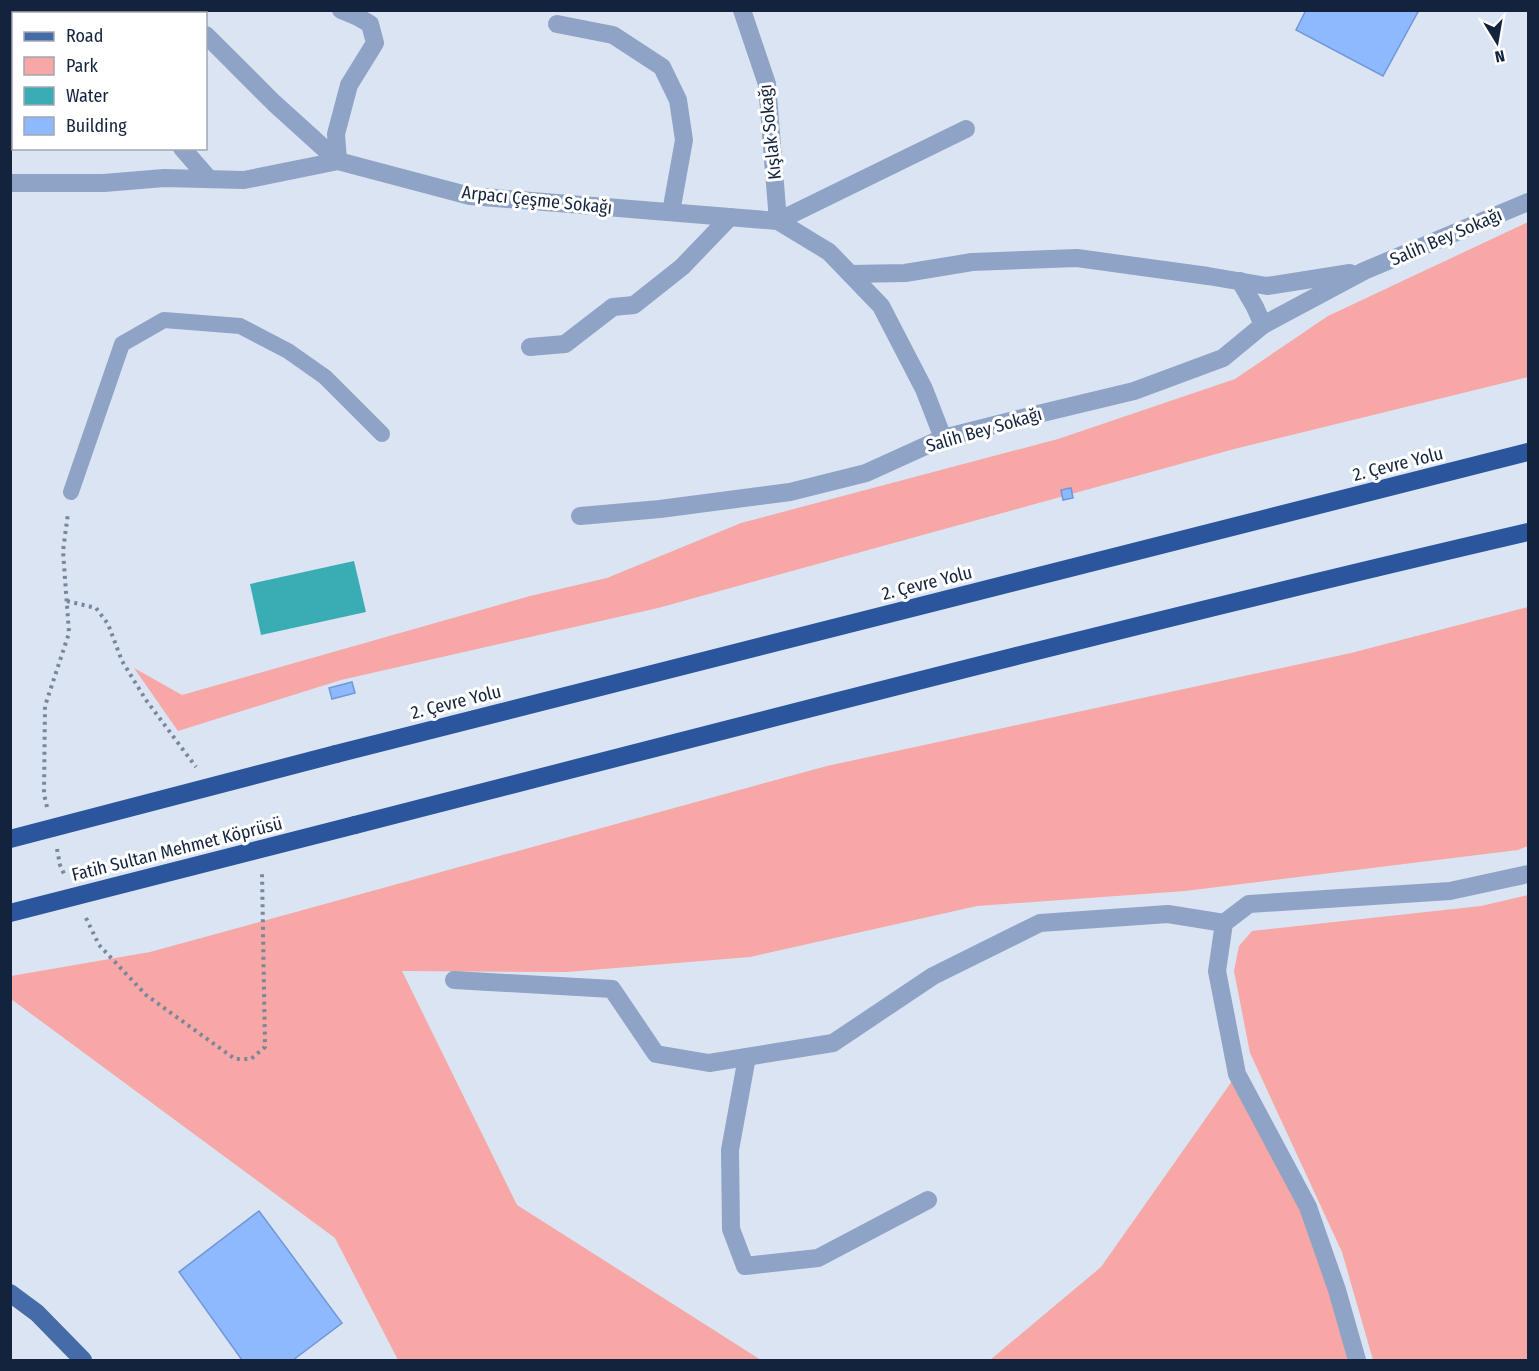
<svg xmlns="http://www.w3.org/2000/svg" width="1539" height="1371" font-family="'Fira Sans Condensed',sans-serif">
  <rect width="100%" height="100%" fill="#dbe4f2"/>
  <!-- green -->
  <g fill="#f6a7a6">
    <path d="M1528,222V377L1238,448L658,608L341,680L178,731L134,668L182,695L530,596L607,578L741,523L1058,439L1235,379L1328,316Z"/>
    <path d="M1528,607V846L1518,850L1185,891L977,906L750,957L567,972L402,971L517,1205L761,1360H398L335,1238L11,999V976L150,952L827,766L1351,653Z"/>
    <path d="M1528,895V1360H1373L1342,1252L1250,1053L1234,971L1239,946L1252,931L1481,906Z"/>
    <path d="M1237,1074L1308,1207L1357,1360H990L1101,1267Z"/>
  </g>
  <!-- water -->
  <path fill="#3aadb4" d="M354,561L366,612L261,635L250,584Z"/>
  <!-- building -->
  <g fill="#8fb9fe" stroke="#6f97da" stroke-width="1.5">
    <path d="M1306,10H1419L1383,76L1296,30Z"/>
    <path d="M1071,488L1073,498L1063,500L1061,490Z"/>
    <path d="M352,682L355,693L332,699L329,688Z"/>
    <path d="M259,1211L342,1323L293,1360H242L179,1272Z"/>
  </g>
  <g fill="none" stroke-linecap="round" stroke-linejoin="round">
    <!-- path -->
    <g stroke="#7a869b" stroke-width="4" stroke-dasharray="3 4.5" stroke-linecap="butt">
      <path d="M67,601L96,608L108,624L122,661L146,700L196,767"/>
      <path d="M47,807L44,794L45,706L69,633L63,551L68,513"/>
      <path d="M57,849L60,865L65,876"/>
      <path d="M86,918L99,945L146,995L235,1059H251L265,1047L262,872"/>
    </g>
    <!-- service -->
    <path stroke="#8ea3c6" stroke-width="16" d="M71,492L122,344L164,320L240,326L288,351L325,377L382,434"/>
    <!-- pedestrian -->
    <g stroke="#8ea3c6" stroke-width="18">
      <path d="M181,10L184,14"/>
      <path d="M206,35L274,103L338,161"/>
    </g>
    <!-- minor -->
    <g stroke="#8ea3c6" stroke-width="18">
      <path d="M742,10L767,84L778,221"/>
      <path d="M557,24L613,35L662,67L678,100L684,140L671,212"/>
      <path d="M10,101H14"/>
      <path d="M182,148L209,179"/>
      <path d="M338,161L336,134L349,85L375,43L370,24L358,17L341,10"/>
      <path d="M10,183H104L164,178L244,180L338,161L470,196L778,221L829,252L881,306L924,389L943,438"/>
      <path d="M778,221L966,129"/>
      <path d="M851,274L905,273L972,262L1077,258L1208,276L1267,286L1350,273"/>
      <path d="M1240,281L1255,307L1263,325"/>
      <path d="M530,347L565,344L613,307L634,305L682,267L730,217"/>
      <path d="M580,516L660,509L790,492L866,473L943,438L1034,415L1134,391L1223,358L1263,325L1364,271L1528,202"/>
      <path d="M454,980L612,989L656,1054L709,1063L833,1043L933,976L1040,923L1168,914L1224,923"/>
      <path d="M747,1057L730,1150L731,1229L745,1266L818,1258L928,1200"/>
      <path d="M1357,1360L1337,1290L1308,1207L1237,1074L1217,971L1224,923L1249,904L1450,891L1528,874"/>
    </g>
    <!-- primary -->
    <path stroke="#466ba9" stroke-width="18" d="M10,1293L37,1313L83,1360"/>
    <!-- motorway -->
    <g stroke="#2b569d" stroke-width="18">
      <path d="M336,754L1528,452"/>
      <path d="M355,825C745,725 1136,623 1528,532"/>
    </g>
    <!-- motorway-bridge -->
    <g stroke="#2b569d" stroke-width="18">
      <path d="M10,839L336,754"/>
      <path d="M10,913L355,825"/>
    </g>
  </g>
  <g text-anchor="middle" dominant-baseline="central" stroke-width="6" stroke-linejoin="round" paint-order="stroke">
    <!-- street labels -->
    <g font-size="18" fill="#13233e" stroke="#fff">
      <text transform="translate(770 132) rotate(-96)">Kışlak Sokağı</text>
      <text transform="translate(537 200) rotate(6)">Arpacı Çeşme Sokağı</text>
      <text transform="translate(1446 237) rotate(-23)">Salih Bey Sokağı</text>
      <text transform="translate(984 430) rotate(-16)">Salih Bey Sokağı</text>
      <text transform="translate(1398 464) rotate(-14)">2. Çevre Yolu</text>
      <text transform="translate(927 583) rotate(-14)">2. Çevre Yolu</text>
      <text transform="translate(456 702) rotate(-14)">2. Çevre Yolu</text>
      <text transform="translate(177 849) rotate(-14)">Fatih Sultan Mehmet Köprüsü</text>
    </g>
  </g>
  <!-- border -->
  <rect width="1539" height="1371" fill="none" stroke="#13233e" stroke-width="24"/>
  <!-- legend -->
  <rect x="12" y="12" width="195" height="138" fill="#ffffff" stroke="#a1a7b2" stroke-width="1.5"/>
  <rect x="24" y="32" width="30" height="9" fill="#466ba9" stroke="#a1a7b2" stroke-width="1.5"/>
  <text x="66" y="42" font-size="18" fill="#13233e">Road</text>
  <rect x="24" y="57" width="30" height="18" fill="#f6a7a6" stroke="#a1a7b2" stroke-width="1.5"/>
  <text x="66" y="72" font-size="18" fill="#13233e">Park</text>
  <rect x="24" y="87" width="30" height="18" fill="#3aadb4" stroke="#a1a7b2" stroke-width="1.5"/>
  <text x="66" y="102" font-size="18" fill="#13233e">Water</text>
  <rect x="24" y="117" width="30" height="18" fill="#8fb9fe" stroke="#a1a7b2" stroke-width="1.5"/>
  <text x="66" y="132" font-size="18" fill="#13233e">Building</text>
  <!-- north arrow -->
  <g transform="translate(1497 42) rotate(169)" stroke="#ffffff" stroke-width="4.5" paint-order="stroke">
  <path d="M0-4.5L10 22L0 15L-10 22Z" fill="#13233e"/>
  <text y="-9" font-size="16" font-weight="bold" text-anchor="middle" fill="#13233e">N</text>
  </g>
</svg>
